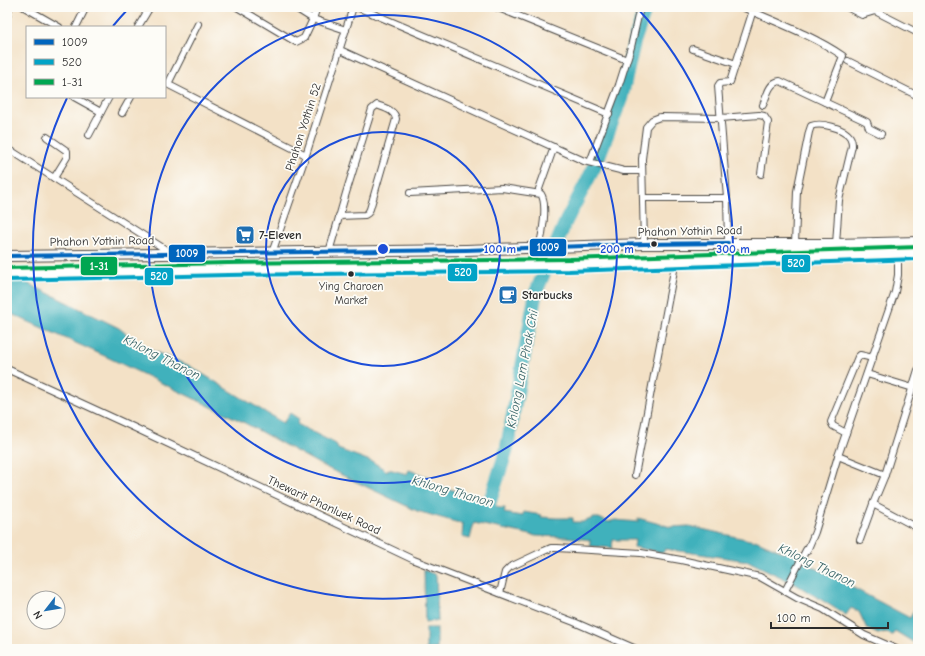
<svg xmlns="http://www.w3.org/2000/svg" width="925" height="656" font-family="'Comic Neue',sans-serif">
  <rect width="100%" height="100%" fill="#fdfcf7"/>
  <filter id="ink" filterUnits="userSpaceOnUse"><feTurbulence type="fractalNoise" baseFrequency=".025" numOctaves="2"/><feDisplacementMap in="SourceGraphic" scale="8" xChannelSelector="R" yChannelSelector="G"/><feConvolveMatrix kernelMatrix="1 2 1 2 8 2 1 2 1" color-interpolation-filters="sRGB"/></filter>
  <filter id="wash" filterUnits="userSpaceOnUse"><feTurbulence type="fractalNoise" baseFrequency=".012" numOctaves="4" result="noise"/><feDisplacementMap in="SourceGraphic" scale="16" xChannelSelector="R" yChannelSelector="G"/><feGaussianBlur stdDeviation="0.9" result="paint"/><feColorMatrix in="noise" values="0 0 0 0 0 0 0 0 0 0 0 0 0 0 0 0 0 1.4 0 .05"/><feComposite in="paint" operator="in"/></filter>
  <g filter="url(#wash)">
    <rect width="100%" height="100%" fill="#f3e1c6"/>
    <!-- water -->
    <g fill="#41b1bc" stroke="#366e74">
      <path d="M7,273L119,328L143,347L188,365L283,423L290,413L299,419L297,424L336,444L338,449L373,462L387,471L388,469L407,474L409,470L431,478L429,483L484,499L500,508H505L504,513L522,516L524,512L541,515V517L556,518H573V522H583L586,520H590L591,518H599L608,522L615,520L638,522V518L671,527L689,526L754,541L755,540L785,553L787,551L800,556L799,559L910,618L915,608L918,609V645L895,631L892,636L886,632L878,634L867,629L859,612L851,608L846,615L797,585L748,561L665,549L663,553L634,547L635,540H613L612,548L590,546V540L566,537L536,536L474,523L470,539L462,537L463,524L417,511L321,465L243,422L109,358L7,312Z"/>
      <path d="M424,570L436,575L438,621L425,622Z"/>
      <rect x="426" y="628" width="11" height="21"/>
    </g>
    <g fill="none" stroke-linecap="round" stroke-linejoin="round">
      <!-- river -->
      <path stroke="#41b1bc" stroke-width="14" d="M487,510L506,452L536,292L566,221L595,166L621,99L634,42L646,7"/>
    </g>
  </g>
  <g filter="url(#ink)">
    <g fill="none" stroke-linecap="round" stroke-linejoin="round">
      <defs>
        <g id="minor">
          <path d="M24,7L59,27"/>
          <path d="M237,7L296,42L304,38L313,19L346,30"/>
          <path d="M294,7L313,19L317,7"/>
          <path d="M357,7L609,114"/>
          <path d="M496,7L627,60"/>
          <path d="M631,7L639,10"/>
          <path d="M742,7C776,22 812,35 843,56L825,102"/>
          <path d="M847,7L862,15L875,11L878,7"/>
          <path d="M875,11L918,33"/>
          <path d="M7,17L9,7"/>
          <path d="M76,27L86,7"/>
          <path d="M138,27L150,7"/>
          <path d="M693,49L736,64"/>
          <path d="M340,50L584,161L624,171H642"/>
          <path d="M848,61L918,96"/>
          <path d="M165,83L306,155"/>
          <path d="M168,84L198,24"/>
          <path d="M74,97L101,112"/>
          <path d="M763,105C767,96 769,82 780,81L863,120L867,122L869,128L881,134"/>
          <path d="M122,113L131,97"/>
          <path d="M89,135L109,97"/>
          <path d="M47,137L67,151V157L54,178"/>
          <path d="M7,148L171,253"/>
          <path d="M590,162L619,85L631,47L640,7"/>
          <path d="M539,189L554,147"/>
          <path d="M410,193L502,188L541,194C548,204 542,237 539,248"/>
          <path d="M643,198H727"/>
          <path d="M728,243L727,198L718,86L720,83L730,82L754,7"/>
          <path d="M644,244L642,159L646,127L652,120L660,117L721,118L759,115L764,116L768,122L761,174"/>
          <path d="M795,244L797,191L809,132L811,126C821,122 844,128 850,137C852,140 852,143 852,146L839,200L836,244"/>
          <path d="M329,252L346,193L372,109L377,105C384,108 395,110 396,119L370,209L368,213L365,215L339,216"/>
          <path d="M272,253L306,155L353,7"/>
          <path d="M7,369L133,427L414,560L574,622L636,649"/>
          <path d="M918,370L885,475L873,504L918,528"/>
          <path d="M867,374L913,388"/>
          <path d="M846,433L833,426L831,422L858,357L860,355L873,358"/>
          <path d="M635,475L676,260"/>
          <path d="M885,475L838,456L895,292L898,275V254"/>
          <path d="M860,540L873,504"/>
          <path d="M807,551L815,532L838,456"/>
          <path d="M785,591L806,550"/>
          <path d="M500,593L505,572L510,567L544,551L551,548H557L641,553L681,560L732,571L760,577L797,598L823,609L864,635L896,649"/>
        </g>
        <g id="primary">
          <path d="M7,256L466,250L644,244H836L918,242"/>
          <path d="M364,267L569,265L918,253"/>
          <path d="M7,274L349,268"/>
        </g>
        <path id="trunk" d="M349,268L364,267"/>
      </defs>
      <!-- minor casing -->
      <use href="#minor" stroke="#494642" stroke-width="8"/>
      <!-- primary casing -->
      <use href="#primary" stroke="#494642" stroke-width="12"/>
      <!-- trunk casing -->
      <use href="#trunk" stroke="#494642" stroke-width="12"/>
      <!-- minor -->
      <use href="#minor" stroke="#fff" stroke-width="6"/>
      <!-- primary -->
      <use href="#primary" stroke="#fff" stroke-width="10"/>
      <!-- trunk -->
      <use href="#trunk" stroke="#fff" stroke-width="10"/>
      <defs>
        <path id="bus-1" d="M7,256L466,250L644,244L728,243"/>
        <path id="bus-2" d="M7,280L228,275L569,271L918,259"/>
        <path id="bus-3" d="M7,268L228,263L569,259L918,247"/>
      </defs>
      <!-- bus-1 casing -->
      <use href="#bus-1" stroke="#fdfcf7" stroke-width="7"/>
      <!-- bus-2 casing -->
      <use href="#bus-2" stroke="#fdfcf7" stroke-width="7"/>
      <!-- bus-3 casing -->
      <use href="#bus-3" stroke="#fdfcf7" stroke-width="7"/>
      <!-- bus-1 -->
      <use href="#bus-1" stroke="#0065bd" stroke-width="4"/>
      <!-- bus-2 -->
      <use href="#bus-2" stroke="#02a3c6" stroke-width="4"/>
      <!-- bus-3 -->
      <use href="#bus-3" stroke="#00a651" stroke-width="4"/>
    </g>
  </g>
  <!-- distance rings -->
  <g fill="none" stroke="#1d4ed8" stroke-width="2">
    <circle cx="383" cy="249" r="117"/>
    <circle cx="383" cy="249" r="234"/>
    <path d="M113 26A350 350 0 0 1 129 8M637 8A350 350 0 1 1 67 98"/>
  </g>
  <!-- icons -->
  <defs>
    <symbol id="supermarket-square" viewBox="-11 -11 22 22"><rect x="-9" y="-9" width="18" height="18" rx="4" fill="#1f6fb2" stroke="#fdfcf7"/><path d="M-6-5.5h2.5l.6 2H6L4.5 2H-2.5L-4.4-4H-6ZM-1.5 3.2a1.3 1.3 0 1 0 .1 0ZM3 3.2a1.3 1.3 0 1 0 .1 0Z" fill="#fff"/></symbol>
    <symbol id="cafe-square" viewBox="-11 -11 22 22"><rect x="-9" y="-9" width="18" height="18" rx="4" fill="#1f6fb2" stroke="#fdfcf7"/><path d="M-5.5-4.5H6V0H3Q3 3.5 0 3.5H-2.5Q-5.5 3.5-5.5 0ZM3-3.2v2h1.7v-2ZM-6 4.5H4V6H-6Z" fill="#fff"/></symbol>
  </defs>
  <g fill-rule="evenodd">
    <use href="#supermarket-square" x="234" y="224" width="22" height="22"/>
    <use href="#cafe-square" x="497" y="284" width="22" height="22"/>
  </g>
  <!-- markers -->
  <g fill="#2b2b2b" stroke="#fdfcf7" stroke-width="1.5">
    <circle cx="654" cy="244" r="3.5"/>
    <circle cx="351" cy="274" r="3.5"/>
  </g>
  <g text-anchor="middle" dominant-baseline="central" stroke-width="3.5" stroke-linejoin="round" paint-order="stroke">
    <!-- bus labels -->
    <g font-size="11" fill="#2b2b2b" stroke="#fdfcf7">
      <text x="351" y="286">Ying Charoen<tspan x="351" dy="14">Market</tspan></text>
    </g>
    <!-- street labels -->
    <g font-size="12" fill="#2b2b2b" stroke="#fdfcf7">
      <text transform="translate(303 127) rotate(-72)">Phahon Yothin 52</text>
      <text transform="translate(690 231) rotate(-1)">Phahon Yothin Road</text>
      <text transform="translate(102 241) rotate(-1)">Phahon Yothin Road</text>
      <text transform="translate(324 505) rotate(25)">Thewarit Phanluek Road</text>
    </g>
    <!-- poi labels -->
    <g font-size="12" font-weight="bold" fill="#2b2b2b" stroke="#fdfcf7" text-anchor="start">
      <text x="259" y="235">7-Eleven</text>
      <text x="522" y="295">Starbucks</text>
    </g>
    <!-- water labels -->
    <g font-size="13" font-style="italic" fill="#346165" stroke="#fdfcf7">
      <text transform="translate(162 357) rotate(27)">Khlong Thanon</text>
      <text transform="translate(522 369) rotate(-79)">Khlong Lam Phak Chi</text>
      <text transform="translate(453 491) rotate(16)">Khlong Thanon</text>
      <text transform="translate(817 565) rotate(26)">Khlong Thanon</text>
    </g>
  </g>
  <circle cx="383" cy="249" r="6" fill="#1d4ed8" stroke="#fdfcf7" stroke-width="2"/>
  <g font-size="12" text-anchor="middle" font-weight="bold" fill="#1d4ed8" stroke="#fdfcf7" stroke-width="3.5" stroke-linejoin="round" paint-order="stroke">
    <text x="500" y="253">100 m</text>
    <text x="617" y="253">200 m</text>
    <text x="733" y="253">300 m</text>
  </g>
  <g stroke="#fdfcf7" stroke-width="1.5">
    <rect x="529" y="238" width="38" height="19" rx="4" fill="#0065bd"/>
    <rect x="168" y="244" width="38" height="19" rx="4" fill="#0065bd"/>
    <rect x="781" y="254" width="30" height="19" rx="4" fill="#02a3c6"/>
    <rect x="80" y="256" width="38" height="20" rx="4" fill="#00a651"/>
    <rect x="447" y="263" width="31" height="19" rx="4" fill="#02a3c6"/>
    <rect x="144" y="267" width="30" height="19" rx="4" fill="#02a3c6"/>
  </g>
  <g font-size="11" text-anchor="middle" font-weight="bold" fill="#fff">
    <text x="548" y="251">1009</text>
    <text x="187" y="257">1009</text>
    <text x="796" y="267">520</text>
    <text x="99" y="270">1-31</text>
    <text x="463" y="276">520</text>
    <text x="159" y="280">520</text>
  </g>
  <!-- margin -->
  <rect width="925" height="656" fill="none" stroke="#fdfcf7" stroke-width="24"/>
  <!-- legend -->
  <rect x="26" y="26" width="140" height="72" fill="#fdfcf7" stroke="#a9a8a5"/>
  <rect x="34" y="39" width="20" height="6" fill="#0065bd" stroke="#a9a8a5"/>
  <text x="62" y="46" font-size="12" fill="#2b2b2b">1009</text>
  <rect x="34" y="59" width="20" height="6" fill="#02a3c6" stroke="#a9a8a5"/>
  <text x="62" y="66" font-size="12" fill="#2b2b2b">520</text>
  <rect x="34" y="79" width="20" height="6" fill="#00a651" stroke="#a9a8a5"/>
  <text x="62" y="86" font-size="12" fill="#2b2b2b">1-31</text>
  <!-- north arrow -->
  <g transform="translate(46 610) rotate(239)"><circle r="19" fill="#fdfcf7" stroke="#a9a8a5"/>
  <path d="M0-3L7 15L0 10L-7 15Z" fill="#1f6fb2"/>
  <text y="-6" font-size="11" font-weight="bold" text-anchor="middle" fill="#2b2b2b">N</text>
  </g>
  <!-- scale -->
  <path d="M771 622v6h117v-6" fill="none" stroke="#2b2b2b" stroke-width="2"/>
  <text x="777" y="622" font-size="12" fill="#2b2b2b" stroke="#fdfcf7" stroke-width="3" paint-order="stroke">100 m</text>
</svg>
